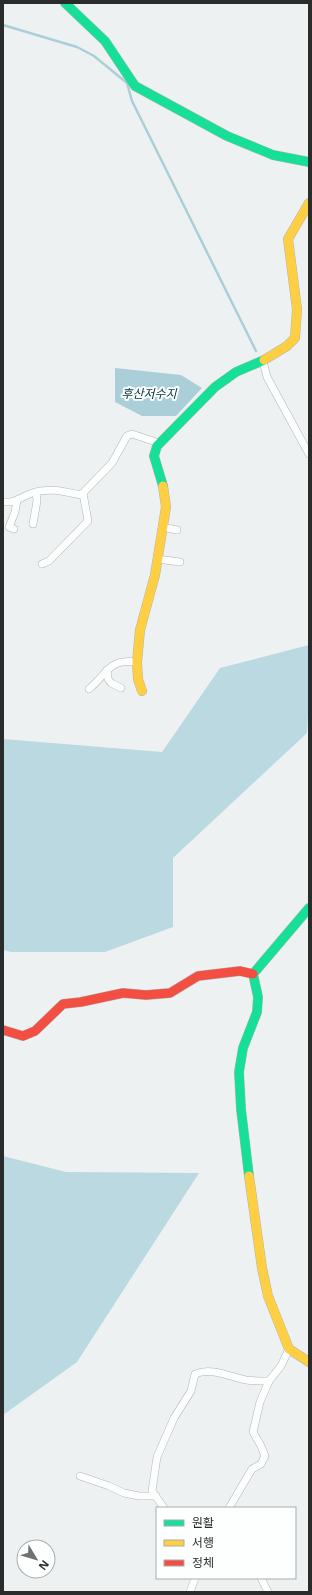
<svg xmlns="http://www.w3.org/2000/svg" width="312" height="1595" font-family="'Open Sans','Noto Sans KR',sans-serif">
  <rect width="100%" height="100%" fill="#eef1f2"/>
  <!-- forest -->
  <g fill="#bbd9e0">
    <path d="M309,645V696L307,733L173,858V927L105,952H11L3,950V739L162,752L220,668Z"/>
    <path d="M3,1156L66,1172L199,1173L77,1362L3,1415Z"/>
  </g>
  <!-- water -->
  <path fill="#abcfd8" d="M115,368L181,375L202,388L176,416H142L115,402Z"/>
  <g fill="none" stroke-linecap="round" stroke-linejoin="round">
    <!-- stream -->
    <path stroke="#abcfd8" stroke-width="2.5" d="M3,25L77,47L94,56L127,83L132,101L256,351"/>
    <defs>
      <g id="street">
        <path d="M263,361L267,377L309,454"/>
        <path d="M3,502C17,503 20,497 32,493C49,487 65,492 81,495L112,463L127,436L132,434L159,443"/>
        <path d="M33,524L37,501L36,492"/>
        <path d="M162,527L177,530"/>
        <path d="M14,529L9,527L15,512L17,500"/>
        <path d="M157,559L180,562"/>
        <path d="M42,564L49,561L88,521L83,493"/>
        <path d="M107,670L108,679L111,683L121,688"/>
        <path d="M89,689C109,672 108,659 137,662"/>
        <path d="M80,1476L109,1486L124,1493L139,1496H156"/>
        <path d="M164,1508L152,1491L157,1457L174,1418L191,1391L195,1374C212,1367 230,1377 246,1380C253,1381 261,1381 269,1381"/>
        <path d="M229,1508L252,1469L261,1464L265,1456L261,1446L253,1432L260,1402L269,1381L281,1366L289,1349"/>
        <path d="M261,1578L268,1592"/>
        <path d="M190,1592L195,1578"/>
      </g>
      <g id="fast">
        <path d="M65,3L105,41L135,86L227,136L273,155L309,162"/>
        <path d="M163,486L154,456L157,446L215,387L236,372L264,360"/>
        <path d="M249,1176L241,1109L239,1072L243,1048L257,1012L258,997L253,974L309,908"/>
      </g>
      <g id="slow">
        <path d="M264,360L287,346L295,338L297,309L288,239L309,203"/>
        <path d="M142,691L138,679L137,662L140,630L155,575L166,507L163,486"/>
        <path d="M249,1176L262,1268L268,1296L289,1349L309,1362"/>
      </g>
      <path id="jam" d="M3,1030L23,1036L35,1031L63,1004L81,1002L123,993L146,995L170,993L198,976L240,971L253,974"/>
    </defs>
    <!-- street casing -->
    <use href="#street" stroke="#b2b4b5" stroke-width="8"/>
    <!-- fast casing -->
    <use href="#fast" stroke="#b2b4b5" stroke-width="10"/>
    <!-- slow casing -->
    <use href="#slow" stroke="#b2b4b5" stroke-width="10"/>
    <!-- jam casing -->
    <use href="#jam" stroke="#b2b4b5" stroke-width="10"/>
    <!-- street -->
    <use href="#street" stroke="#fcfdfd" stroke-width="7"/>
    <!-- fast -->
    <use href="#fast" stroke="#16e098" stroke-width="9"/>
    <!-- slow -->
    <use href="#slow" stroke="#ffcf43" stroke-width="9"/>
    <!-- jam -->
    <use href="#jam" stroke="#f24e42" stroke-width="9"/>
  </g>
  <g text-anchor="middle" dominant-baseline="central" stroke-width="4" stroke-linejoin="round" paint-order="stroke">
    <!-- water labels -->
    <g font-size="12" font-style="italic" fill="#00303a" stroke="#fdffff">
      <text x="149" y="393">후산저수지</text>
    </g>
  </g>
  <!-- border -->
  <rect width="312" height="1595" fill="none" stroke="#2a2c2c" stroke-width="8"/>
  <!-- legend -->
  <rect x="156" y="1507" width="140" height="72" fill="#fdffff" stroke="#a9abab"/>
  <rect x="164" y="1520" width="20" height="6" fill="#16e098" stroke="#a9abab"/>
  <text x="192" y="1527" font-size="12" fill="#2a2c2c">원활</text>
  <rect x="164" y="1540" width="20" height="6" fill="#ffcf43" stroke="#a9abab"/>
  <text x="192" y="1547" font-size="12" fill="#2a2c2c">서행</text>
  <rect x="164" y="1560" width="20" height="6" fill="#f24e42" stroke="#a9abab"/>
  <text x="192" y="1567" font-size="12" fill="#2a2c2c">정체</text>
  <!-- north arrow -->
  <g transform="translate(36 1559) rotate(128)"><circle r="19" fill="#fdffff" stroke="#a9abab"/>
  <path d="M0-3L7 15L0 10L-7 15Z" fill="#6f7171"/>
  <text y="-6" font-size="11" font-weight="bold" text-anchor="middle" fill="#2a2c2c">N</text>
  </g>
</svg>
